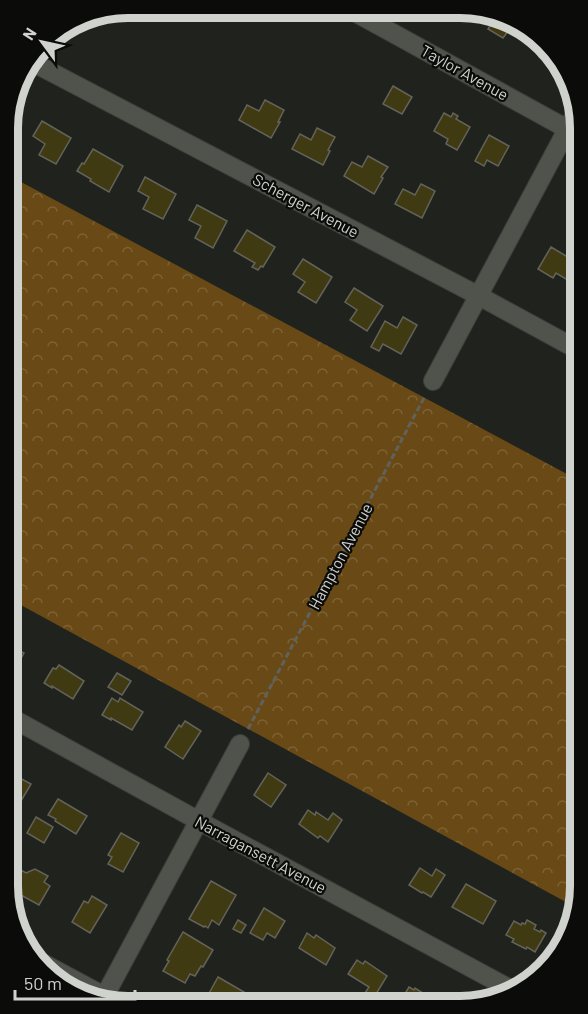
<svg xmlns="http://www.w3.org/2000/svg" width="588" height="1014" font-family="Barlow,sans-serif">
  <defs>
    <pattern id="forest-crowns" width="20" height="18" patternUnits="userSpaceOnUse" patternTransform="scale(1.5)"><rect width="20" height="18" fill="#694915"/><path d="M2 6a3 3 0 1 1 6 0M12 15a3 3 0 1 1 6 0" fill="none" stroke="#7d6236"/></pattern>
  </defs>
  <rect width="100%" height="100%" fill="#20231d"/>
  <!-- forest -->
  <path fill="url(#forest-crowns)" d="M8,175L580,481V894L575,907L8,598Z"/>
  <!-- building -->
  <g fill="#3f3a11" stroke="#64635b" stroke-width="1.5">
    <path d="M451,10H467L463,16Z"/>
    <path d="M496,16L515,26L513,29L511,27L503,38L488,29Z"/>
    <path d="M544,45L558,64L556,67L539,57L544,48L543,47Z"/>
    <path d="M393,86L412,97L402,114L383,104Z"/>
    <path d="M265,100L284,110L278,122H280L271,138L239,120L247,105L259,111Z"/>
    <path d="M11,105L20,110L8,131V113Z"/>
    <path d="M444,113L451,117L453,113L458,116L456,119L470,127L457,150L446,144L448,139L434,131Z"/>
    <path d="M42,121L71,138L56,164L39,155L45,144L33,136Z"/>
    <path d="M317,128L335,137L328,150L330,151L323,165L292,149L300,134L311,140Z"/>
    <path d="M489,135L509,146L498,166L487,160L484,166L475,161Z"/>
    <path d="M93,149L123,166L109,192L90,181L91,179L77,171L82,163L84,164Z"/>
    <path d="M368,156L388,167L381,177L383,178L374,194L344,176L352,162L362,167Z"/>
    <path d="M145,177L176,194L163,219L143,209L149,197L138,191Z"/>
    <path d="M421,184L435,191L422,218L395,204L403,189L415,195Z"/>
    <path d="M197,205L227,221L213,248L195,238L201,226L189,220Z"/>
    <path d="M247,230L275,247L263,267L261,266L258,270L252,267L255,263L234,251Z"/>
    <path d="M551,247L576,262L566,279L556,273L553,278L538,269Z"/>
    <path d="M303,259L332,277L316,303L298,292L305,282L293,274Z"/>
    <path d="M580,286V304L572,300Z"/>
    <path d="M354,288L383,306L367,331L350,320L357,310L345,302Z"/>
    <path d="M403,317L417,325L401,354L383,344L379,351L371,347L385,321L397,328Z"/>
    <path d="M8,644L24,653L16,667L8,663Z"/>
    <path d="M59,665L84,681L73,699L52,686V688L44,683L53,668L56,669Z"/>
    <path d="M117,673L131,681L122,695L108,687Z"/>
    <path d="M112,698L118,702L120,698L143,712L132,730L111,718V720L102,715Z"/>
    <path d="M185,721L201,731L183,759L165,747L179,725L181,727Z"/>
    <path d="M8,768L16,772L14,775L31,784L21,801L8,794Z"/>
    <path d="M268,773L286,785L271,807L254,795Z"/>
    <path d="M58,799L87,816L76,834L55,821L56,819L48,815Z"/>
    <path d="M308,810L315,815L316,812L328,820L333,813L342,820L328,842L320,836L318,838L299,824Z"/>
    <path d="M36,817L53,827L44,843L27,833Z"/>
    <path d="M121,833L139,843L123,872L108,864L112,857L108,855Z"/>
    <path d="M420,868L432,876L436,869L445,875L431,897L423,892L422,893L409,885Z"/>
    <path d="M19,869L26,873L35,869L48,876L44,882L50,886L39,905L8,888Z"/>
    <path d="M211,881L236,895L219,925L212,920L208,928L205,926L204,927L189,919Z"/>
    <path d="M466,884L496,901L483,924L452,907Z"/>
    <path d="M92,896L107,905L90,933L72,922L84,901L88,903Z"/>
    <path d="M264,908L285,921L275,938L267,933L263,940L250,933Z"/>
    <path d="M238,920L246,925L241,933L233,929Z"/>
    <path d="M527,920L536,925L534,929L540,932L541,930L546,933L535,952L527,947L526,949L512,942L514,939L506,935L514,921L521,925L522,923L525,924Z"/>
    <path d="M183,932L213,950L203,967L201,966L195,976L190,974L185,983L163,971L169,961L167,960Z"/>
    <path d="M307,933L314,938L316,935L335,948L326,965L299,948Z"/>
    <path d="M357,960L363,964L365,961L387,976L373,999L365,993L369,987L348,974Z"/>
    <path d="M218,977L244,992L236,1006H222L207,997Z"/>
    <path d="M409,987L414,990L415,988L429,997V998L438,1004L437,1006H407L400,1002Z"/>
  </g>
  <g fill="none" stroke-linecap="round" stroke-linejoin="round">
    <defs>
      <g id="minor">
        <path d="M349,9L580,136"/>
        <path d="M30,61L479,296L580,351"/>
        <path d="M433,381L577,111"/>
        <path d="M8,716L199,821L514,991"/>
        <path d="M39,961L121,1005"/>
        <path d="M102,1001L240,744"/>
      </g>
    </defs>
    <!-- minor casing -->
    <use href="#minor" stroke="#3d3f3b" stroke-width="20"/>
    <!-- path -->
    <path stroke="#60625d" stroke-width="3" stroke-dasharray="6 3" stroke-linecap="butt" d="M248,729L425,396"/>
    <!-- minor -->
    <use href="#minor" stroke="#4f534b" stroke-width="18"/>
  </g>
  <g text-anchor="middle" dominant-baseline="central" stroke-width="4.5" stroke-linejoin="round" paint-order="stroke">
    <!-- street labels -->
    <g font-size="16" fill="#d0d2ce" stroke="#0b0c09">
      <text transform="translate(465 72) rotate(29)">Taylor Avenue</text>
      <text transform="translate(306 205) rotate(28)">Scherger Avenue</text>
      <text transform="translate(340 556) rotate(-62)">Hampton Avenue</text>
      <text transform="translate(261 854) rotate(28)">Narragansett Avenue</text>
    </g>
  </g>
  <!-- crop -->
  <path d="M0 0H588V1014H0ZM128 18H460A110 110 0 0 1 570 128V886A110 110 0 0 1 460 996H128A110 110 0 0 1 18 886V128A110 110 0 0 1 128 18Z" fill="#0b0c09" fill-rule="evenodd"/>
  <path fill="none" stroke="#d0d2ce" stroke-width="8" d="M128 18H460A110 110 0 0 1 570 128V886A110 110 0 0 1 460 996H128A110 110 0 0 1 18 886V128A110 110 0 0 1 128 18Z"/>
  <!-- north arrow -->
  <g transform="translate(42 42) rotate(303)" stroke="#0b0c09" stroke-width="4.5" paint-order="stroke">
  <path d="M0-4.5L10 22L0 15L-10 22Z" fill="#d0d2ce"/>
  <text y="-9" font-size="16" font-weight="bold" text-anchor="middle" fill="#d0d2ce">N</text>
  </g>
  <!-- scale -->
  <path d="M15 990v9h120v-9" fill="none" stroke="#d0d2ce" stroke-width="3"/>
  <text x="24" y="990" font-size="18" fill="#d0d2ce" stroke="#0b0c09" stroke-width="4.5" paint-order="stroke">50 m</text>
</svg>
